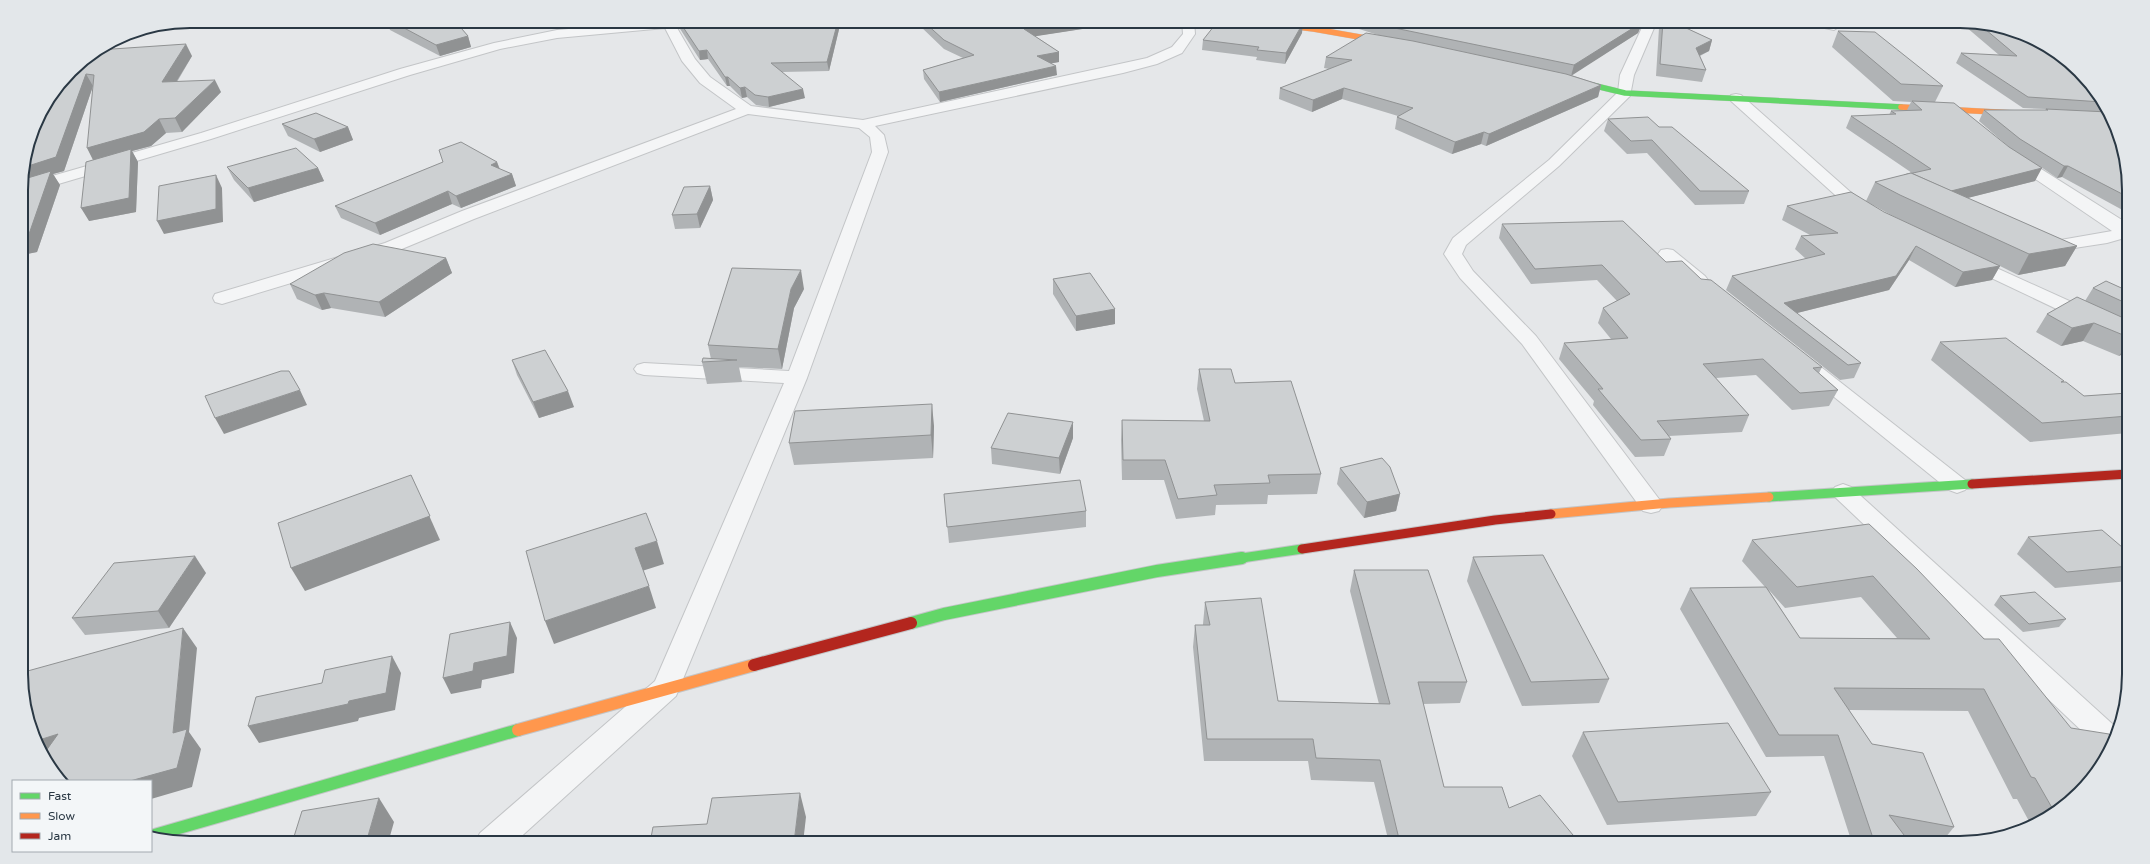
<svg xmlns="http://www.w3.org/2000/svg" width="2150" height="864" font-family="'Varela Round',sans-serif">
  <rect width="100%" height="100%" fill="#e5e7e9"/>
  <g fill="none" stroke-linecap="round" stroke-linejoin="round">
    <defs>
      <g id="street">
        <path d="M661,21H673L695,59L710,77L751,106L863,120L1147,58L1172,47L1183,34L1182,21H1194L1195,34L1182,53L1157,64L1123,73L875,126L884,135L888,152L807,378L676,696L514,843H475L480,833L655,681L784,383L644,375L637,373L634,369L637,365L644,363L789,371L872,152L870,137L859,128L748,114L474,219L397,251L222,304L215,302L213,298L215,294L385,243L462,211L736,109L700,83L682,61L665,28L557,38L500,49L410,75L211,139L21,195V185L201,133L400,69L494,43L557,30Z"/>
        <path d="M1645,21H1657L1634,75L1630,96L1559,166L1466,245L1462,254L1473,271L1536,336L1659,499L1663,505L1659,511L1651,513L1643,511L1522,344L1460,278L1444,254L1453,238L1549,160L1618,92L1620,75Z"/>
        <path d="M1804,21H1827L1838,23L1840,26L1834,30L1806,24Z"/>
        <path d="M1736,94L1741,95L1856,197L1873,206L1875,210L1873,214H1861L1844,203L1731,101L1729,98L1731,95Z"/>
        <path d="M2014,153L2019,155L2122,220L2128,228V237L2107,243L2055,251L2049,250L2046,246L2049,242L2112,231L2009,161L2006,158L2009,155Z"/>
        <path d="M1667,249L1673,250L1705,276L1708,280L1705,284L1699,285L1693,284L1661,258L1658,254L1661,250Z"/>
        <path d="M1970,256L2098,314L2101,318L2098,322L2091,324L2084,322L1964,265L1961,261L1964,257Z"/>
        <path d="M1814,365L1821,367L1965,480L1969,485L1965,490L1957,493L1949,490L1807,375L1804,371L1807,367Z"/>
        <path d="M1843,484L1851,487L2119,730L2107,752L2103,751L1835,497L1831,492L1835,487Z"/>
      </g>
      <path id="fast-far2" d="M1571,80L1625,93L1901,107"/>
      <g id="fast-far1">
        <path d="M1769,497L1972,484"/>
        <path d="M1235,559L1302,549"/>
      </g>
      <g id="fast">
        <path d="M911,623L944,614L1157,571L1242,558"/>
        <path d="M151,836L518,730"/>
      </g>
      <g id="slow-far2">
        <path d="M1247,21L1314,29L1388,42"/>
        <path d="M1901,107L2014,113"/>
      </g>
      <path id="slow-far1" d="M1551,514L1669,503L1769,497"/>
      <path id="slow" d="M518,730L754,665"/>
      <g id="jam-far1">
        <path d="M1972,484L2128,474"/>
        <path d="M1302,549L1495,520L1551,514"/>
      </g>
      <path id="jam" d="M754,665L911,623"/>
    </defs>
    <!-- street casing -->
    <use href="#street" stroke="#c3c5c7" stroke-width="2"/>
    <!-- fast-far2 casing -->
    <use href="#fast-far2" stroke="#c3c5c7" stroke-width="6"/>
    <!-- fast-far1 casing -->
    <use href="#fast-far1" stroke="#c3c5c7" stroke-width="11"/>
    <!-- fast casing -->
    <use href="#fast" stroke="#c3c5c7" stroke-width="14"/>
    <!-- slow-far2 casing -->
    <use href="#slow-far2" stroke="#c3c5c7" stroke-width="6"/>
    <!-- slow-far1 casing -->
    <use href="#slow-far1" stroke="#c3c5c7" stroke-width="11"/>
    <!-- slow casing -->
    <use href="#slow" stroke="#c3c5c7" stroke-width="14"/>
    <!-- jam-far1 casing -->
    <use href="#jam-far1" stroke="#c3c5c7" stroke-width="11"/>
    <!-- jam casing -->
    <use href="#jam" stroke="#c3c5c7" stroke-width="14"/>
    <!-- street -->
    <use href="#street" fill="#f4f5f6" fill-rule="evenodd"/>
    <!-- fast-far2 -->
    <use href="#fast-far2" stroke="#63d668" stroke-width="5.5"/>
    <!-- fast-far1 -->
    <use href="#fast-far1" stroke="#63d668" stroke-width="9"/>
    <!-- fast -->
    <use href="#fast" stroke="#63d668" stroke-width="12"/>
    <!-- slow-far2 -->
    <use href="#slow-far2" stroke="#ff974d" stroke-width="5.5"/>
    <!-- slow-far1 -->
    <use href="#slow-far1" stroke="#ff974d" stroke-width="9"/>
    <!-- slow -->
    <use href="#slow" stroke="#ff974d" stroke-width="12"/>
    <!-- jam-far1 -->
    <use href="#jam-far1" stroke="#b3261e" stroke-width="9"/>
    <!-- jam -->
    <use href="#jam" stroke="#b3261e" stroke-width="12"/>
  </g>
  <!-- wall -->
  <g fill="#b0b3b5" fill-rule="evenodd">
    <path d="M387,21H455L468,36L471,47L440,56L390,30Z"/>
    <path d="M675,21H841L829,71L782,72L805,98L769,107L756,105L747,97L742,98L730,86H727L708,59L700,60Z"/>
    <path d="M883,21H1115V24L1035,36L1059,52V62L1051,63L1057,75L940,102L924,79L923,70L963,58L944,49L919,25L884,27Z"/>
    <path d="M1292,21H1308L1307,23Z"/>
    <path d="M1334,21H1643L1638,33L1571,75L1601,85L1598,97L1486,146L1481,144L1452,154L1395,129L1397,117L1398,116L1342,99L1312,112L1279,99L1280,88L1329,69L1324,68L1326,57L1378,35Z"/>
    <path d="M1662,21H1671L1712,40L1709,51L1700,56L1706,70L1702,82L1656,76L1659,28Z"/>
    <path d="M1959,21L2015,30L2073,70L2087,79L2116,125L2128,167V213L2062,177L2057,178L2041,167L2035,181L1967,198L2077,246L2065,266L2018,275L2000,266L1992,280L1955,287L1909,260L1889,290L1797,313L1861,363L1854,378L1840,380L1726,290L1732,276L1806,259L1795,249L1801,236L1810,235L1782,220L1787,206L1884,212L1916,227L1891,215L1866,201L1875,182L1912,173L1846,128L1851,116L1889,115L1891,111L1907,110L1911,102L1893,101L1832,47L1838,31L1943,86L1935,102L2010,148L1979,121L1984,110H2045L2046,109L2023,108L1956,63L1961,53L1999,55Z"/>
    <path d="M1302,33L1285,64L1256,60L1257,57L1202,50L1203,40Z"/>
    <path d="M192,56L177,82L221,92L182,132L166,133L151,146L132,151L138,162L136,212L89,221L93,160V86L64,171L53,174L60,185L37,252L22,255L21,178L78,63Z"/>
    <path d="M1608,119L1659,127L1749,191L1744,204L1695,205L1647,153L1627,154L1604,131Z"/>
    <path d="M282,124L348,127L353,140L320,152L288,136Z"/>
    <path d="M497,162L500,169L512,174L516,186L461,208L452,204L380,235L341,218L335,206Z"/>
    <path d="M227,167L318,168L324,181L254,202L234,180Z"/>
    <path d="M710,186L713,200L700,228L675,229L672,215Z"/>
    <path d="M1502,224L1666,262L1701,279L1822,367L1819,373L1838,390L1829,406L1792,410L1756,375L1716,378L1749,415L1742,432L1669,436L1671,439L1664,456L1635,457L1593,405L1594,401L1559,359L1564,343L1611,339L1598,323L1603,308L1617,301L1597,280L1531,284L1499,238Z"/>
    <path d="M446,258L452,273L385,317L331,308L322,310L297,299L290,284Z"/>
    <path d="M1053,279L1115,309V324L1076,331L1053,294Z"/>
    <path d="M2093,288L2128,291V351L2119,356L2083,341L2061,346L2036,332L2047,314L2085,301Z"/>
    <path d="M804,289L794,308L782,369L739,367L742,382L707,384L702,362L711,359L708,345Z"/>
    <path d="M1940,342L2063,382L2084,396L2128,393V433L2030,442L1931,360Z"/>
    <path d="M512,360L574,407L539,418L517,375Z"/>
    <path d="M1199,369L1235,383L1321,474L1317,494L1268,495L1267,504L1216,505L1215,515L1176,519L1164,480H1122L1121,440L1122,420L1204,421L1197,389Z"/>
    <path d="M934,426L933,458L794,465L789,443Z"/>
    <path d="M1073,438L1060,474L992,464L991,448Z"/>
    <path d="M1340,468L1400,494L1396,511L1364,518L1337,484Z"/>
    <path d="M944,494L1086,511V527L949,543Z"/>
    <path d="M2028,537L2129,553V581L2055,588L2017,554Z"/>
    <path d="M1752,540L1917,569L2063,808L2031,825L2017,799H2013L1968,711L1849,710L1872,744L1954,827L1941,843H1852L1824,756L1766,757L1680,609L1690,588L1765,587L1742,561ZM1768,589L1785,608L1861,597L1897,638H1800Z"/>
    <path d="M1473,557L1609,679L1599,703L1522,706L1467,581Z"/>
    <path d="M1354,570L1467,682L1460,703L1423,704L1444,787L1509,808L1573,835L1570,843H1389L1374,782L1311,780L1308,761H1204L1193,647L1195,625H1203V624L1205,602L1278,701L1379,704L1350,591Z"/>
    <path d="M206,573L169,628L85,635L72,618Z"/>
    <path d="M2000,596L2066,619L2059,627L2023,632L1994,605Z"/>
    <path d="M1583,732L1771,792L1756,816L1607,825L1572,756Z"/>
  </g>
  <!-- shaded-wall -->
  <g fill="#909293">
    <path d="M612,21H629L613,24Z"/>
    <path d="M838,21H841L829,71L827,62Z"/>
    <path d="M1077,21H1115V24L1024,38V29Z"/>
    <path d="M1642,21H1643L1638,33L1571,76L1574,65Z"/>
    <path d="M1303,23L1302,33L1285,64L1286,53Z"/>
    <path d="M468,36L471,47L440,56L436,45Z"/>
    <path d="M1712,40L1709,51L1692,59L1696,48Z"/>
    <path d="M186,44L192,56L168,95L162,82Z"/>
    <path d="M707,50L708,59L700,60L699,51Z"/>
    <path d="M1059,52V62L1037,66V56Z"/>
    <path d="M1056,66L1057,75L940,102L939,92Z"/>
    <path d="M86,74L93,86L64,171L53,174L60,185L37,252L22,255L21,178L25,167Z"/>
    <path d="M725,77H728L730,86H727Z"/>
    <path d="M215,80L221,92L182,132L175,118Z"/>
    <path d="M1601,85L1598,97L1486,146L1489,134Z"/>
    <path d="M745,87L747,97L742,98L740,88Z"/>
    <path d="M1344,88L1342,99L1312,112L1313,100Z"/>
    <path d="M803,89L805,98L769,107L768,97Z"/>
    <path d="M159,119L166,133L151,146L132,151L138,162L136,212L89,221L81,208L94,162L87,148Z"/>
    <path d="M348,127L353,140L320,152L314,139Z"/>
    <path d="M1484,132L1481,144L1452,154L1455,142Z"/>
    <path d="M497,162L501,174L491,165Z"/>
    <path d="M2064,166H2068L2062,177L2057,178Z"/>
    <path d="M318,168L324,181L254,202L248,188Z"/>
    <path d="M2042,168L2035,181L1936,206L1943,192Z"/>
    <path d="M512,174L516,186L461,208L456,196Z"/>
    <path d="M216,175L222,188L223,222L164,234L157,221Z"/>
    <path d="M710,186L713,200L700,228L697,214Z"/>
    <path d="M448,191L452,204L380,235L375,223Z"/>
    <path d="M1916,246L1909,260L1889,290L1785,316L1784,303Z"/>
    <path d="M2077,246L2065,266L2018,275L2029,254Z"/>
    <path d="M446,258L452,273L385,317L379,302Z"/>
    <path d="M2000,266L1992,280L1955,287L1963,272Z"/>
    <path d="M801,270L804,289L794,308L782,369L778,349L791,289Z"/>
    <path d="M324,293L331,308L322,310L315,295Z"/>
    <path d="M1115,309V324L1076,331V316Z"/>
    <path d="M2094,323L2083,341L2061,346L2072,328Z"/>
    <path d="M2128,343V351L2119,356Z"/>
    <path d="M300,390L307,405L224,434L215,418Z"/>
    <path d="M568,391L574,407L539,418L533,402Z"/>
    <path d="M932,404L934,426L933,458L931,435Z"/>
    <path d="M1073,422V438L1060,474L1059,458Z"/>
    <path d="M411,475L440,540L305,591L291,568Z"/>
    <path d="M1400,494L1396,511L1364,518L1367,502Z"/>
    <path d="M657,541L664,564L642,571L635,548Z"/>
    <path d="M195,556L206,573L169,628L158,611Z"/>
    <path d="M649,586L656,608L554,644L545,621Z"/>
    <path d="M510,622L517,638L514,673L482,680L481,688L451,694L443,678L474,663Z"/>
    <path d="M183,628L197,648L189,732L201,749L192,787L151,799V781H130L173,733Z"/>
    <path d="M392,656L401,673L395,710L359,718L358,721L259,743L248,726L349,701Z"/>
    <path d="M58,734L47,762L38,749L36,741Z"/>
    <path d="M800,793L806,817L803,843H794Z"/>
    <path d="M379,798L394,822L388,843H366Z"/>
    <path d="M1573,835L1570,843H1555Z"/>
  </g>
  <!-- building -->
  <g fill="#cdd0d2" stroke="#909293">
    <path d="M391,21H455L468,36L436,45Z"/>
    <path d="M679,21H838L827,62L771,63L803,89L768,97L755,95L745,87L740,88L728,77H725L707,50L699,51Z"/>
    <path d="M923,21H1077L1024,29L1059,52L1037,56L1056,66L939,92L923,70L974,55L944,40Z"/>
    <path d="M1218,21H1286L1303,23L1286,53L1257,50L1259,47L1203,40Z"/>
    <path d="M1368,21H1642L1641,23L1574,65L1380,25Z"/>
    <path d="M1663,21H1671L1712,40L1696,48L1706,70L1660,64Z"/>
    <path d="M1979,24L2015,30L2035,40L2073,70H2077L2087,79L2102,102L2028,97L1961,53L2017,56Z"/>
    <path d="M1838,31L1875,32L1943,86L1901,84Z"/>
    <path d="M1366,33L1413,41L1566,74L1601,85L1489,134L1484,132L1455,142L1397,117L1413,108L1344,88L1313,100L1280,88L1352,60L1326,57Z"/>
    <path d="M186,44L162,82L215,80L175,118L159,119L144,132L87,148L94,75L86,74L56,157L25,167L38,115L78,63L98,50Z"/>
    <path d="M1912,101L1954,103L2009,147L2042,168L1951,191L1911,173L1904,175L1931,169L1851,116L1896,114L1891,111L1922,110Z"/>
    <path d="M2046,109L2108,112L2116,125L2128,167V197L2068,166H2064L2020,139L1984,110H2048Z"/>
    <path d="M316,113L348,127L314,139L282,124Z"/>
    <path d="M1648,117L1659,127H1672L1749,191H1700L1652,140L1631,141L1608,119Z"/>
    <path d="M461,142L497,162L491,165L512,174L456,196L448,191L375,223L335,206L443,162L439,150Z"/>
    <path d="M296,148L318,168L248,188L227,167Z"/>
    <path d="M131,149L129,198L81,208L86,162Z"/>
    <path d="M51,171L28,237L22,238L21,180Z"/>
    <path d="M1911,173L2077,246L2029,254L1900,195L1875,182Z"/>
    <path d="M216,175V209L157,221L159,186Z"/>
    <path d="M710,186L697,214L672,215L684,187Z"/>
    <path d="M1851,192L1884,212L2000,266L1963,272L1916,246L1896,276L1784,303L1861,363L1848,365L1732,276L1825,254L1801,236L1838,233L1787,206Z"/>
    <path d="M1623,221L1666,262L1682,261L1701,279L1711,280L1822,367L1813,368L1838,390L1800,393L1763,359L1703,364L1749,415L1657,421L1671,439L1641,440L1598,389H1603L1564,343L1628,338L1603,308L1630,294L1602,265L1535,269L1502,224Z"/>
    <path d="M373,244L446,258L379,302L324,293L315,295L290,284L344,253Z"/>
    <path d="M732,268L801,270L791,289L778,349L708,345Z"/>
    <path d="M1090,273L1115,309L1076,316L1053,279Z"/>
    <path d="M2106,281L2128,291V304L2093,288Z"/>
    <path d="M2077,297L2128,320V337L2094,323L2072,328L2047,314Z"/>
    <path d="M2006,338L2064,381L2061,382H2066L2084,396L2128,393V416L2042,423L1940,342Z"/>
    <path d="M545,350L568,391L533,402L512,360Z"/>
    <path d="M703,358L737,360L702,362Z"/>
    <path d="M1199,369H1231L1235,383L1291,381L1321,474L1268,475L1270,483L1214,485L1217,495L1178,499L1165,460H1123L1122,420L1210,421Z"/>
    <path d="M281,371H289L300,390L215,418L205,396Z"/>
    <path d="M932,404L931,435L789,443L795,411Z"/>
    <path d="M1008,413L1073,422L1059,458L991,448Z"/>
    <path d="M1382,458L1390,467L1400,494L1367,502L1340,468Z"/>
    <path d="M411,475L430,516L291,568L278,523Z"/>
    <path d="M1080,480L1086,511L947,527L944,494Z"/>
    <path d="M646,513L657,541L635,548L649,586L545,621L526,551Z"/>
    <path d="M1869,524L1917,569L1984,639H1999L2071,728L2109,734L2113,741L2094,777L2063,808L2055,813L2035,778L2031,777L1984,689L1834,688L1872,744L1923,753L1954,827L1889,815L1910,843H1859L1874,841L1838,735H1779L1690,588L1766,587L1800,638L1930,639L1873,576L1797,587L1752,540Z"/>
    <path d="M2102,530L2129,553V566L2067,572L2028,537Z"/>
    <path d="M1543,555L1609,679L1531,682L1473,557Z"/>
    <path d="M195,556L158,611L72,618L114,563Z"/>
    <path d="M1354,570H1428L1467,682H1418L1444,787H1502L1509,808L1540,795L1573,835L1555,843H1400L1380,760L1316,758L1313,739H1207L1195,625H1210L1205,602L1261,598L1278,701L1390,704Z"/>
    <path d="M2035,592L2066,619L2029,624L2000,596Z"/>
    <path d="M510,622L507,656L474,663L473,671L443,678L450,634Z"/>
    <path d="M183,628L173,733L187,729L177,768L130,781H60L43,755L58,734L36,741L24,707V672Z"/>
    <path d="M392,656L386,693L349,701L348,704L248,726L256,697L322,683L325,670Z"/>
    <path d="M1728,723L1771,792L1618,802L1583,732Z"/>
    <path d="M800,793L794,843H650L653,827L707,824L712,798Z"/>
    <path d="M379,798L366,843H292L302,811Z"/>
  </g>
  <!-- crop -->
  <path d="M0 0H2150V864H0ZM190 28H1960A162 162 0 0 1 2122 190V674A162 162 0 0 1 1960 836H190A162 162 0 0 1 28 674V190A162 162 0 0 1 190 28Z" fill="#e3e7ea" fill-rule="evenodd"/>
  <path fill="none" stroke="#2a3844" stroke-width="2" d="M190 28H1960A162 162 0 0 1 2122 190V674A162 162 0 0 1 1960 836H190A162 162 0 0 1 28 674V190A162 162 0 0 1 190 28Z"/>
  <!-- legend -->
  <rect x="12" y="780" width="140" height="72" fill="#f3f6f8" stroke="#a3aab0"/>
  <rect x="20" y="793" width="20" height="6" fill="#63d668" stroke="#a3aab0"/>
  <text x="48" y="800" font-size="12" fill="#2a3844">Fast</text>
  <rect x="20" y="813" width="20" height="6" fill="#ff974d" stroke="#a3aab0"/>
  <text x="48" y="820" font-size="12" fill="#2a3844">Slow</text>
  <rect x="20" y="833" width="20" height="6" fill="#b3261e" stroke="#a3aab0"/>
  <text x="48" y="840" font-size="12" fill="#2a3844">Jam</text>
</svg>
